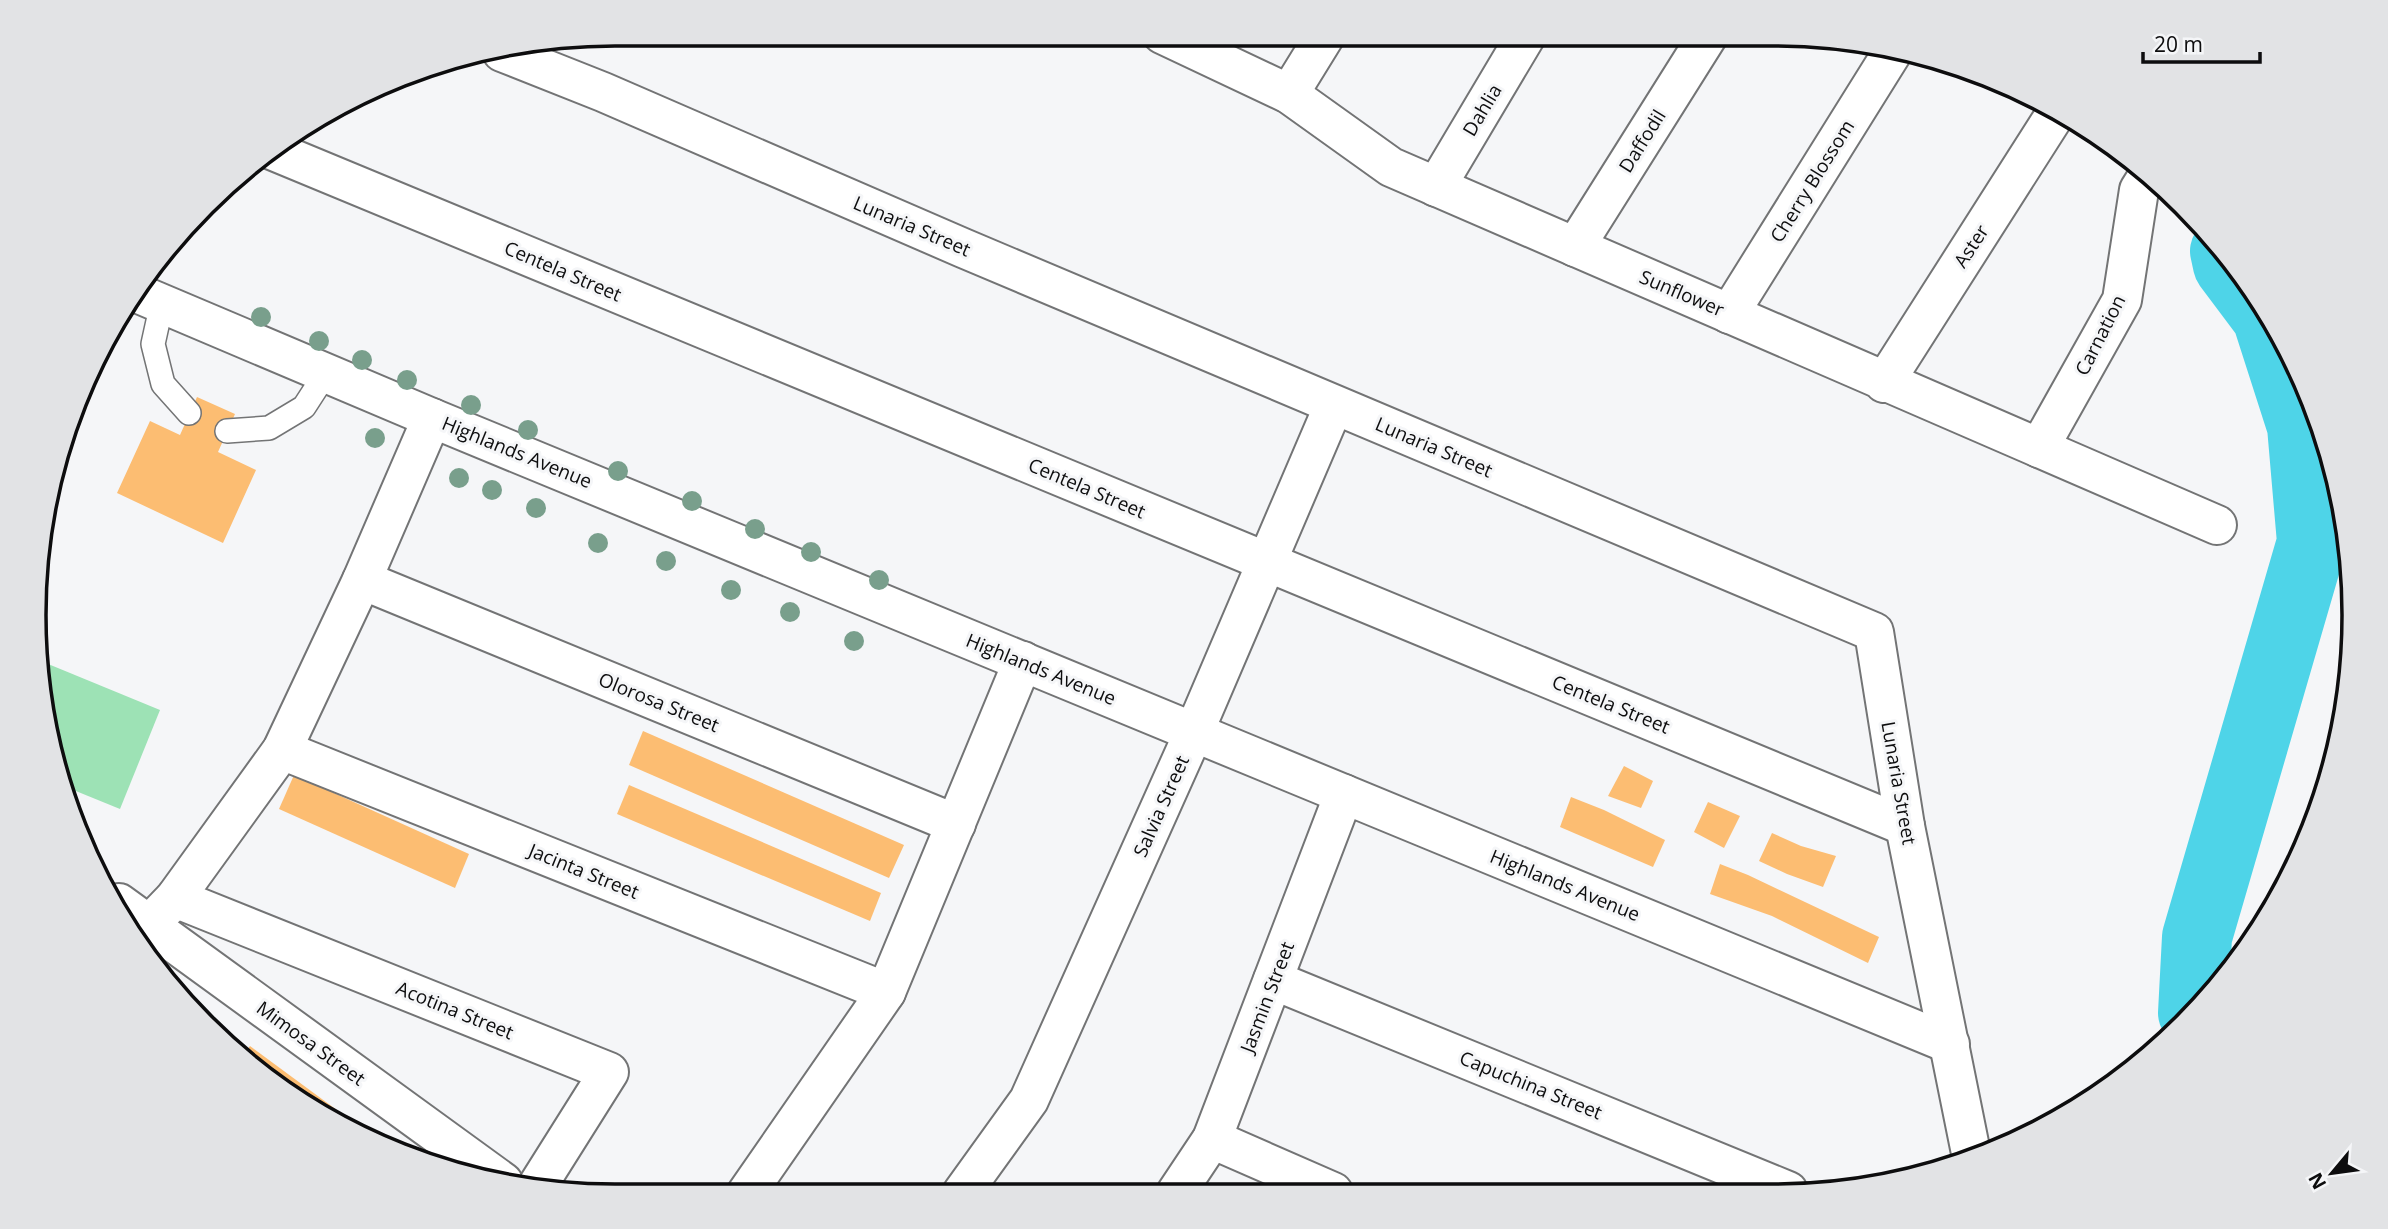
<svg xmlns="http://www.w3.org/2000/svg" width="2388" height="1229" font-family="'Open Sans',sans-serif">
  <rect width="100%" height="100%" fill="#f5f6f8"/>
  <!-- garden -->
  <path fill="#9de2b5" d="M36,659L160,710L120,809L66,787Z"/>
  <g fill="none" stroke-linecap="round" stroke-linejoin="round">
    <!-- river -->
    <path stroke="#4ed4e8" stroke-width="70" d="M2193,1013L2197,937L2312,542L2302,426L2267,317L2228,265L2225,251"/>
  </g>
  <!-- building -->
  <g fill="#fcbd72">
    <path d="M197,397L235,414L218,452L256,470L223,543L117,493L150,421L180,435Z"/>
    <path d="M643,731L904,845L889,878L629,765Z"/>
    <path d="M1624,766L1653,781L1641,808L1608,796Z"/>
    <path d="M294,775L469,854L455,888L279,809Z"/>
    <path d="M629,785L881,893L870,921L617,814Z"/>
    <path d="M1571,797L1604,810L1665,840L1653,867L1560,827Z"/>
    <path d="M1708,802L1740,816L1724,848L1694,832Z"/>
    <path d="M1772,833L1801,846L1836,856L1823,887L1787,874L1759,861Z"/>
    <path d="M1720,864L1748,875L1879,937L1868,963L1772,916L1710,894Z"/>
    <path d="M250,1046L383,1144L382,1145L357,1136L260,1075L241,1058Z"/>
  </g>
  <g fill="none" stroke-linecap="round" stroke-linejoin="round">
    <defs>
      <g id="service">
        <path d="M162,303L153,344L163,384L189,413"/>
        <path d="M227,431L269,428L304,407L326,373"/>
      </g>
      <g id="minor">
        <path d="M1162,34L1289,94L1391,167L2217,525"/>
        <path d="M502,52L603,92L963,248L1874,632L1905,826L1972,1158"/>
        <path d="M1289,94L1326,34"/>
        <path d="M269,149L1905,826"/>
        <path d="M1436,187L1527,34"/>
        <path d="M1575,247L1709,34"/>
        <path d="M132,291L432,418L1950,1044"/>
        <path d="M1729,314L1895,48"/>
        <path d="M1884,383L2058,110"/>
        <path d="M2039,448L2122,300L2139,190L2149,174"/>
        <path d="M362,580L956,824"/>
        <path d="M282,750L886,992"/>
        <path d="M175,898L609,1072L536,1188"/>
        <path d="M119,903L503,1182"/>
        <path d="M149,925L175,898L282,750L362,580L432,418"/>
        <path d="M1273,980L1788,1191"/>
        <path d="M1212,1139L1333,1192"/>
        <path d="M962,1193L1029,1100L1194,732L1334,405"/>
        <path d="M1176,1193L1212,1139L1344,794"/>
        <path d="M746,1194L886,992L1023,661"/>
      </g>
    </defs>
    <!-- service casing -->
    <use href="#service" stroke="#737475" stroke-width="26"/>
    <!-- minor casing -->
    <use href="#minor" stroke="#737475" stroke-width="42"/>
    <!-- service -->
    <use href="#service" stroke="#fff" stroke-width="23"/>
    <!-- minor -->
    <use href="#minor" stroke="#fff" stroke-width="38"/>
  </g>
  <!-- trees -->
  <g fill="#799f8c">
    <circle cx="261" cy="317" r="10"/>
    <circle cx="319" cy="341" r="10"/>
    <circle cx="362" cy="360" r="10"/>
    <circle cx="407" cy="380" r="10"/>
    <circle cx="471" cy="405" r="10"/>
    <circle cx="528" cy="430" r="10"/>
    <circle cx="375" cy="438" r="10"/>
    <circle cx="618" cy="471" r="10"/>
    <circle cx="459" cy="478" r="10"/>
    <circle cx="492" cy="490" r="10"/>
    <circle cx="692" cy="501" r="10"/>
    <circle cx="536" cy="508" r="10"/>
    <circle cx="755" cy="529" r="10"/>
    <circle cx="598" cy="543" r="10"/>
    <circle cx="811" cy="552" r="10"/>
    <circle cx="666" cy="561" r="10"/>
    <circle cx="879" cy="580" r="10"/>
    <circle cx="731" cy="590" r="10"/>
    <circle cx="790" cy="612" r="10"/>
    <circle cx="854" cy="641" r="10"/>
  </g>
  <g text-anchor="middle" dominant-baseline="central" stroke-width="6" stroke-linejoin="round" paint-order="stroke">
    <!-- street labels -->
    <g font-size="19" fill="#0d0d0e" stroke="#f5f6f8">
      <text transform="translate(1482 110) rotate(-59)">Dahlia</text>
      <text transform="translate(1642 141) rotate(-58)">Daffodil</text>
      <text transform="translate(1812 181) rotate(-58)">Cherry Blossom</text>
      <text transform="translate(912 226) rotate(23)">Lunaria Street</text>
      <text transform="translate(1971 246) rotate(-57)">Aster</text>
      <text transform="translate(563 271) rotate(23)">Centela Street</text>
      <text transform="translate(1682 293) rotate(23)">Sunflower</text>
      <text transform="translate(2100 335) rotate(-63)">Carnation</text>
      <text transform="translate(1434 447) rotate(23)">Lunaria Street</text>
      <text transform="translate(517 452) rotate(22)">Highlands Avenue</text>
      <text transform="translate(1087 488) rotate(23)">Centela Street</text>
      <text transform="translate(1041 669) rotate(22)">Highlands Avenue</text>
      <text transform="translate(659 702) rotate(22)">Olorosa Street</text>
      <text transform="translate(1611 704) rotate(22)">Centela Street</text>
      <text transform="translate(1899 783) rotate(80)">Lunaria Street</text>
      <text transform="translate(1161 806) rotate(-66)">Salvia Street</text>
      <text transform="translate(584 871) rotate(22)">Jacinta Street</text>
      <text transform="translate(1565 885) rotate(22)">Highlands Avenue</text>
      <text transform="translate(1267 997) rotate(-69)">Jasmin Street</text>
      <text transform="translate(455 1010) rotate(22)">Acotina Street</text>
      <text transform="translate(311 1043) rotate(36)">Mimosa Street</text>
      <text transform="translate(1531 1085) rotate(22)">Capuchina Street</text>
    </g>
  </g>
  <!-- crop -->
  <path d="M0 0H2388V1229H0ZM615 46H1773A569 569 0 0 1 2342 615V615A569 569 0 0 1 1773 1184H615A569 569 0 0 1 46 615V615A569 569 0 0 1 615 46Z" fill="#e2e3e5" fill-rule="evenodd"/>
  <path fill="none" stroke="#0d0d0e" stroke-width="3.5" d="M615 46H1773A569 569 0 0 1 2342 615V615A569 569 0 0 1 1773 1184H615A569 569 0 0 1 46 615V615A569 569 0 0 1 615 46Z"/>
  <!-- north arrow -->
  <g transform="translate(2332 1173) rotate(241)" stroke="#f5f6f8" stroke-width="5" paint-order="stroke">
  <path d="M0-5L12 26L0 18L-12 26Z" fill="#0d0d0e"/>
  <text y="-10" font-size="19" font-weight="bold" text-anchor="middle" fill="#0d0d0e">N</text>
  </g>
  <!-- scale -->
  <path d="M2143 52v10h117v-10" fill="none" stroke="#0d0d0e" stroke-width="3.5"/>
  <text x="2154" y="52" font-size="21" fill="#0d0d0e" stroke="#f5f6f8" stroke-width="5" paint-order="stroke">20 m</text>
</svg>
